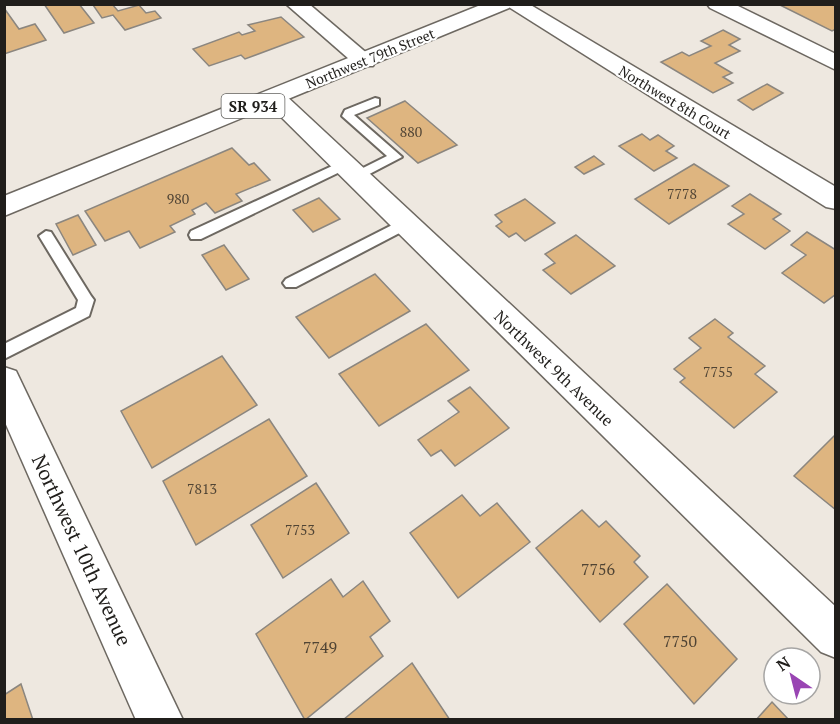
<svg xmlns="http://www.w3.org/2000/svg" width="840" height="724" font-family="'PT Serif',serif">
  <rect width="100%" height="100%" fill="#eee8e0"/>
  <!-- building -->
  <g fill="#deb580" stroke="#8b867f" stroke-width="1.5">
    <path d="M44,4H79L94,23L64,33Z"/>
    <path d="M112,4L118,11L139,5L146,13L155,11L161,18L125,30L113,15L102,18L93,5Z"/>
    <path d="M778,4H832L836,6V29L832,31Z"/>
    <path d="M4,8L19,29L35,24L46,40L4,54Z"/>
    <path d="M281,17L304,37L245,59L241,55L209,66L193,49L239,32L242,35L255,31L248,25Z"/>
    <path d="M723,30L740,39L729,45L740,51L715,63L732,73L723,77L733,83L713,93L661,62L682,52L689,56L711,46L701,41Z"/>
    <path d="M767,84L783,93L753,110L738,100Z"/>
    <path d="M405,101L457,145L418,163L367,118Z"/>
    <path d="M642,134L650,140L658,135L674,146L666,151L677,158L654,171L619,146Z"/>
    <path d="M232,148L249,165L254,163L270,180L236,194L242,201L215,213L206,203L192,210L195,214L170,226L175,232L140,248L129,231L105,241L85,211Z"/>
    <path d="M594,156L604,164L584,174L575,167Z"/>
    <path d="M694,164L729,186L669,224L635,199Z"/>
    <path d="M750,194L781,214L773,219L790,231L765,249L728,224L744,214L732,206Z"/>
    <path d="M319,198L340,219L313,232L293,210Z"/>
    <path d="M525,199L555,223L525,241L516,233L509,237L496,226L502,222L495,215Z"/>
    <path d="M78,215L96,245L73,255L56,224Z"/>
    <path d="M807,232L836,250V294L824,303L782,273L806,255L791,245Z"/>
    <path d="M576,235L615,266L571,294L543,270L555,263L545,254Z"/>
    <path d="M224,245L249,279L226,290L202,255Z"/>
    <path d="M375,274L410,311L329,358L296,317Z"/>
    <path d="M715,319L733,333L728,337L765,366L755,374L777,392L734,428L680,382L685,378L674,369L701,348L689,338Z"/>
    <path d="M426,324L469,370L379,426L339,374Z"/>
    <path d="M222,356L257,405L152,468L121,411Z"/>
    <path d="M470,387L509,428L455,466L441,450L431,456L418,440L459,412L448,401Z"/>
    <path d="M269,419L307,476L196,545L163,481Z"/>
    <path d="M836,434V510L794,476Z"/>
    <path d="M316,483L349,533L283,578L251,525Z"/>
    <path d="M462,495L480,516L497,503L530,542L458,598L410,533Z"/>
    <path d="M582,510L599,527L606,521L640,556L634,562L648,577L600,622L536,548Z"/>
    <path d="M331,579L343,597L363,581L390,621L370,637L383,656L305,720L256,634Z"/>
    <path d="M667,584L737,659L694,704L624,624Z"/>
    <path d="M412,663L450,720H343Z"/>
    <path d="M21,684L33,720H4V695Z"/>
    <path d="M772,702L789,720H756Z"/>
  </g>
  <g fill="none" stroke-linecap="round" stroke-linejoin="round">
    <defs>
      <g id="lane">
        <path d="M375,98L379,99V105L354,115L402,157L356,181L349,177L351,174L387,156L342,116L345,110Z"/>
        <path d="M343,161L348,162V168L201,239H191L189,235L191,231Z"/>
        <path d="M404,219L409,220V228L296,287H286L283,283L286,279Z"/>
        <path d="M46,231L51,232L91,296L94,300L89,316L4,359V344L76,308L78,300L39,236Z"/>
      </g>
      <g id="street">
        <path d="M286,4H309L376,61L373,66H357Z"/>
        <path d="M504,4H529L836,187V209L826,207Z"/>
        <path d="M707,4H734L836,54V70L710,8Z"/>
        <path d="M274,90L282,92L836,607V658L821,652L266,102L262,97L266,92Z"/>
        <path d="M4,367L16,371L183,720H136L4,420Z"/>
      </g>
      <path id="primary" d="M483,4H512L509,8L4,216V196Z"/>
    </defs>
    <!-- lane casing -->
    <use href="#lane" stroke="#6d6861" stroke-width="4"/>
    <!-- street casing -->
    <use href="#street" stroke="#6d6861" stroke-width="3"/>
    <!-- primary casing -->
    <use href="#primary" stroke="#6d6861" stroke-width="3"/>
    <!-- lane -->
    <use href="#lane" fill="#fff" fill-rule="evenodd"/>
    <!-- street -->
    <use href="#street" fill="#fff" fill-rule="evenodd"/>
    <!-- primary -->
    <use href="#primary" fill="#fff" fill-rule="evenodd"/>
  </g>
  <g text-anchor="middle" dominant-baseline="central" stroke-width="4.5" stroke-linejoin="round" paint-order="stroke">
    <!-- far-street labels -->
    <g font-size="14" fill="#201e1b" stroke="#fff">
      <text transform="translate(370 58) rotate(-22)">Northwest 79th Street</text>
      <text transform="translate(675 102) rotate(31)">Northwest 8th Court</text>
    </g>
    <!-- number labels -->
    <g font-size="14" fill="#504434">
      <text x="411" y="131">880</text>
      <text x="682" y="193">7778</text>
      <text x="178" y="198">980</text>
      <text x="718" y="371">7755</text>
      <text x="202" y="488">7813</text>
      <text x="300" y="529">7753</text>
    </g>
    <!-- shield labels -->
    <rect fill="#fff" stroke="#63625f" stroke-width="1.5" x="221.5" y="94" width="63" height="24" rx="4.5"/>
    <g font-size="15" font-weight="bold" fill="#201e1b">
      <text x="253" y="106">SR 934</text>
    </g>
    <!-- street labels -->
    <g font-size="16" fill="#201e1b" stroke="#fff">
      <text transform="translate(554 368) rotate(44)">Northwest 9th Avenue</text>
    </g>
    <!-- near-number labels -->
    <g font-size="16" fill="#504434">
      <text x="598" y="569">7756</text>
      <text x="680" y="641">7750</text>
      <text x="320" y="647">7749</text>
    </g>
    <!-- near-street labels -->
    <g font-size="20" fill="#201e1b" stroke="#fff">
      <text transform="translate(82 550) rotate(65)">Northwest 10th Avenue</text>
    </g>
  </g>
  <!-- border -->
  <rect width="840" height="724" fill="none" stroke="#201e1b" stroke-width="12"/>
  <!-- north arrow -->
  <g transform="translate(792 676) rotate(325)"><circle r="28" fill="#ffffff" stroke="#a6a5a4" stroke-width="1.5"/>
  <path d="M0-4.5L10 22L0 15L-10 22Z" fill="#9945b3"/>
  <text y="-9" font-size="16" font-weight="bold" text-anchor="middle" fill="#201e1b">N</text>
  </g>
</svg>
